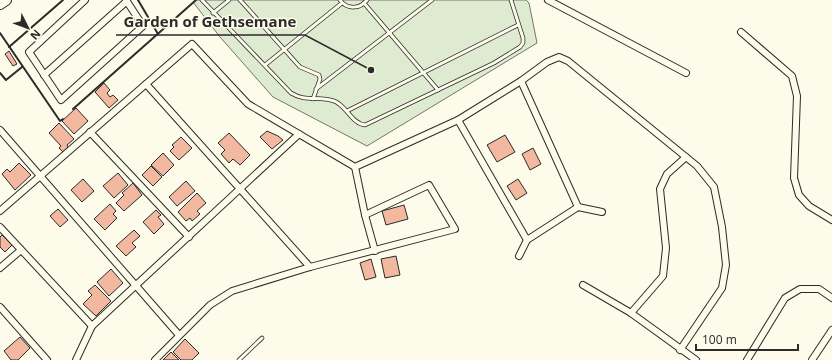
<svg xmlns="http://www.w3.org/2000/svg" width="832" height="360" font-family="'Open Sans',sans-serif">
  <rect width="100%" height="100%" fill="#fdfbea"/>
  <!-- green -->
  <path fill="#deebd1" stroke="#74746e" d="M196,0H526L529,3L537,43L367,146L273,97L220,37L193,2Z"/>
  <!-- building -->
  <g fill="#f2b8a0" stroke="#2b2b2b">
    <path d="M9,51L17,64L13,66L5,54Z"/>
    <path d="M104,83L110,90L107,93L110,97L113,95L118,100L109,108L95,92Z"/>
    <path d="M76,108L88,121L74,134L62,121Z"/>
    <path d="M59,123L74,139L67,145L68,147L63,152L59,148L61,146L49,133Z"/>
    <path d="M267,131L278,136L283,140L272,149L260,137Z"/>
    <path d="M229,133L250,155L240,165L233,159L229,163L221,154L225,150L218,143Z"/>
    <path d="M505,135L515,152L497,162L487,145Z"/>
    <path d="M181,137L192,148L179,160L170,151L174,147L172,145Z"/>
    <path d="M533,148L541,164L530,170L522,154Z"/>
    <path d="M163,153L174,165L163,176L151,165Z"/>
    <path d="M19,163L31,175L15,190L2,174L7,169L10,172Z"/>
    <path d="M151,166L162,177L153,186L142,175Z"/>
    <path d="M118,173L128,185L114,198L103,186Z"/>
    <path d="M83,179L94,191L82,202L71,190Z"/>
    <path d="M518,179L527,193L516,200L507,186Z"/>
    <path d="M186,181L195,191L177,206L169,197Z"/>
    <path d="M133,183L142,195L124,211L116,203L124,195L122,193Z"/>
    <path d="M197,193L206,203L197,211L200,214L192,221L190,218L186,221L178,212Z"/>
    <path d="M110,204L116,211L113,214L117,218L105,230L94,219Z"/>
    <path d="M404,205L408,219L386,225L382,211Z"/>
    <path d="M58,209L68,220L60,227L50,216Z"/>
    <path d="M156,210L161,215L158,217L164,224L154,234L143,222Z"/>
    <path d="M134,230L140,236L132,243L136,247L126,256L116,246Z"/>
    <path d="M2,235L12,245L5,252L0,247V237Z"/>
    <path d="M396,256L400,275L385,278L381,259Z"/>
    <path d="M371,259L376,277L365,280L360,263Z"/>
    <path d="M111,269L123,283L109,296L97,282Z"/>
    <path d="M95,285L111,301L96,316L83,304L92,295L88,291Z"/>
    <path d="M20,337L30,348L18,360H11L4,351Z"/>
    <path d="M185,339L199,353L192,360H181L173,352Z"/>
    <path d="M171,352L179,360H163Z"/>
  </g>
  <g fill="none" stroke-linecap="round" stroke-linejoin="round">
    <defs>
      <g id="lane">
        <path d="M202,0L291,93C305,102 319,96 334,101C346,105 352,124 365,125L494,63L520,47L523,43V38L511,0"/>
        <path d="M240,0L300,67L319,75L320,79L313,99"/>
        <path d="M340,0C347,10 360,9 367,0"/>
        <path d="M364,3L438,90"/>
        <path d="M213,13L229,0"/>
        <path d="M265,65L342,3"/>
        <path d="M316,89L432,0"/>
        <path d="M347,111L518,25"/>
        <path d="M239,360L262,338"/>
      </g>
      <g id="street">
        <path d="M85,0L29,52L61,100L143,26L126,0"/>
        <path d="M548,0L686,73"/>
        <path d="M741,32L792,76L797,96L794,178L799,195L809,206L832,220"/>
        <path d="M44,75L127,1"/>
        <path d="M521,81L578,207"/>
        <path d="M146,84L310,267"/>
        <path d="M458,120L527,240"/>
        <path d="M0,130L179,335"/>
        <path d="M90,132L189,237"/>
        <path d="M355,167L365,215L375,251"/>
        <path d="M0,211L192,44L248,104L355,167L458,120L521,81L547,62L559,57L568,61L697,166L714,187L722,227L726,265L722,288L680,350"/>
        <path d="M0,227L92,326"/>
        <path d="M519,256L527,240L578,207L602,212"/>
        <path d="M0,268L21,250"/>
        <path d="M583,285L631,313L696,360"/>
        <path d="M0,307L47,360"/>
        <path d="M631,313L663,276L666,248L660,189L667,174L686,157"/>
        <path d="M76,360L92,326L299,134"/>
        <path d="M155,360L210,305L232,291L310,267L455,229L429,185L365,215"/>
        <path d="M747,360L785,298L800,289H819L832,298"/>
        <path d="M812,360L832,330"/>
      </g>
      <path id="primary" d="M0,4L6,0"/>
    </defs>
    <!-- lane casing -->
    <use href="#lane" stroke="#2b2b2b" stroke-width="4.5"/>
    <!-- street casing -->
    <use href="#street" stroke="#2b2b2b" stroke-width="8"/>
    <!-- primary casing -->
    <use href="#primary" stroke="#2b2b2b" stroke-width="12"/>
    <!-- lane -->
    <use href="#lane" stroke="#fdfbea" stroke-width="3"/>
    <!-- street -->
    <use href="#street" stroke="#fdfbea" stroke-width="6"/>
    <!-- primary -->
    <use href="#primary" stroke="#fdfbea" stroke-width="10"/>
    <!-- wall -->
    <g stroke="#2b2b2b" stroke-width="2">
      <path d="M138,0L158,34"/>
      <path d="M0,33L60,121L63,119"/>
      <path d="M9,47L63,0"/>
      <path d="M0,73L6,80L22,67"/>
      <path d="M73,109L196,0"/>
    </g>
  </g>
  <!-- callouts -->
  <path fill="none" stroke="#2b2b2b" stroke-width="1.5" d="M371 70L305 35H116"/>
  <circle fill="#2b2b2b" stroke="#fdfbea" stroke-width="1.5" cx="371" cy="70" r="4"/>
  <g font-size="15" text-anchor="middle" font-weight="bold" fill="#2b2b2b" stroke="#fdfbea" stroke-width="3" stroke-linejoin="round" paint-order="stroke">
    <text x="210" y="27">Garden of Gethsemane</text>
  </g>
  <!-- north arrow -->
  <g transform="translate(28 28) rotate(132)" stroke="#fdfbea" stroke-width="3" paint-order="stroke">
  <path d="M0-3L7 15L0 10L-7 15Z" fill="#2b2b2b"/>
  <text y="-6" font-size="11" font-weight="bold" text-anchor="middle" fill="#2b2b2b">N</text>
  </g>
  <!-- scale -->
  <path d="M696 344v6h102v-6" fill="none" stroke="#2b2b2b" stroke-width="2"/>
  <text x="702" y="344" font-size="12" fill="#2b2b2b" stroke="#fdfbea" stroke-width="3" paint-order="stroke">100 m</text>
</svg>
